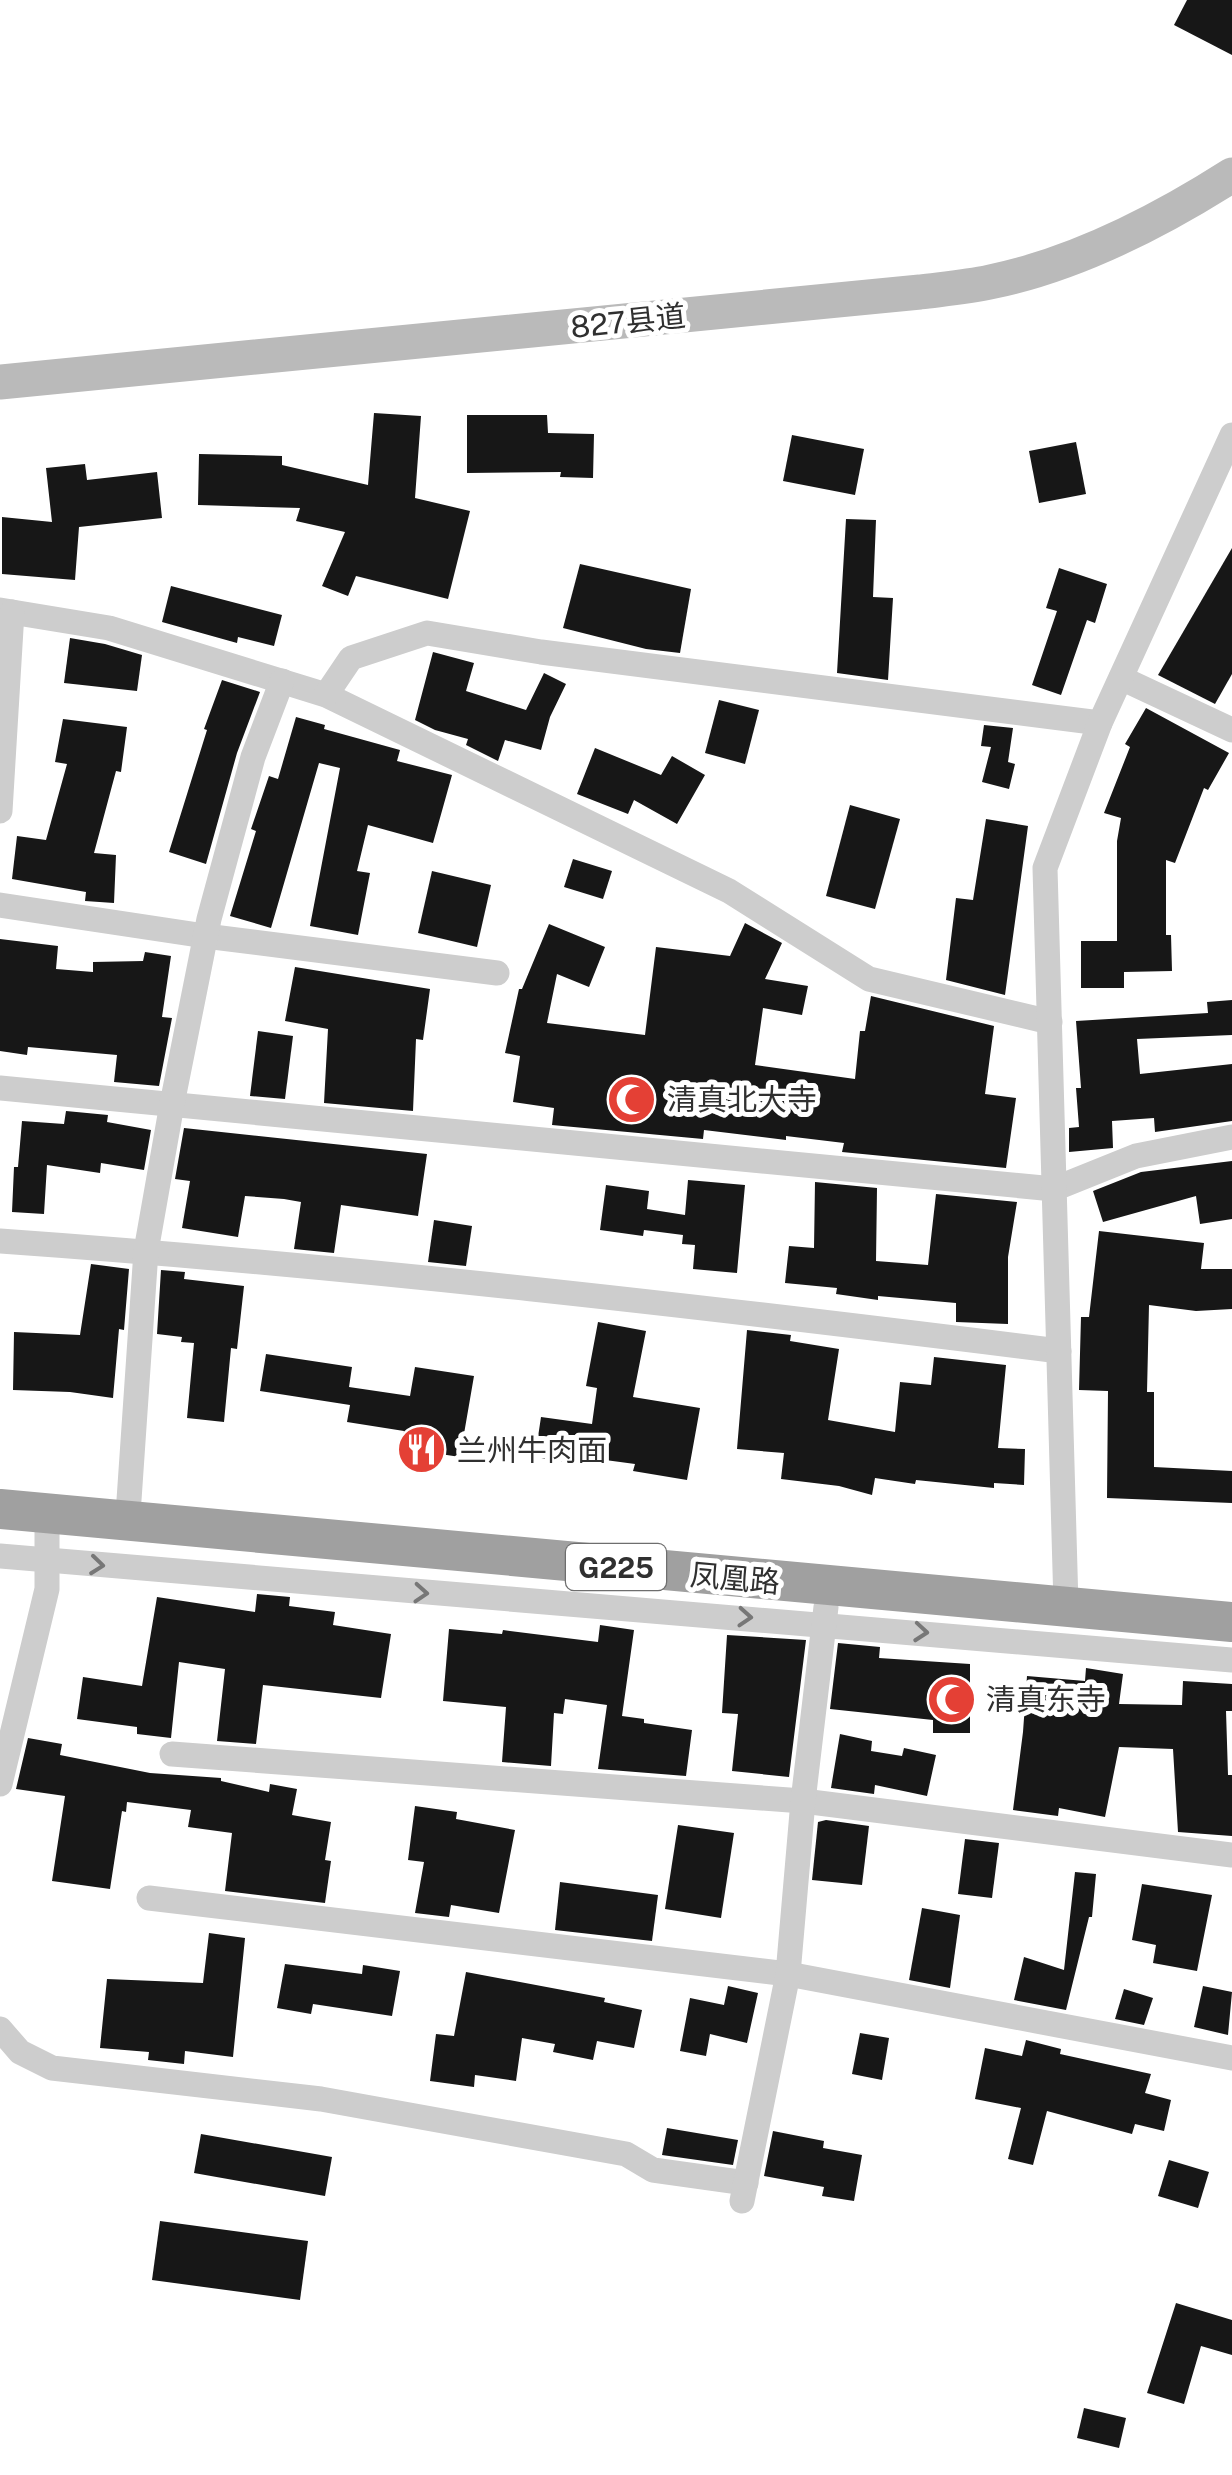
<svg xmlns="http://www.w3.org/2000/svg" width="1232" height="2475" font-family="'Public Sans','Noto Sans SC',sans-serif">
  <rect width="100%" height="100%" fill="#fff"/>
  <!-- building -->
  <g fill="#171717">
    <path d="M1187,0H1232V55L1174,25Z"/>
    <path d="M374,413L421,416L415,498L470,511L448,599L356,576L348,596L322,586L345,532L296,521L300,508L198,505L199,454L282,456V465L368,485Z"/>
    <path d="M467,415H547L548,433L594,434L593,478L560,477L561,472L467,473Z"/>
    <path d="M792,435L864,449L855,495L783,481Z"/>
    <path d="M1076,442L1086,494L1039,503L1029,451Z"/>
    <path d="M85,464L87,480L157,472L162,518L79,527L75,580L2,574V517L52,522L46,468Z"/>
    <path d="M846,519L876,520L873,597L893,598L888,680L837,673Z"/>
    <path d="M1232,548V674L1215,704L1158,675Z"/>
    <path d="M580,564L691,589L680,653L646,649L563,628Z"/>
    <path d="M1059,568L1107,584L1095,623L1087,620L1061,695L1032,685L1057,611L1046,608Z"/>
    <path d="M171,586L282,615L274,646L238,637L237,643L162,622Z"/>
    <path d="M70,638L105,644L142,655L137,691L64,683Z"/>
    <path d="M433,652L474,663L466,691L526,710L544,673L566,684L550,717L541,750L505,740L498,761L466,745L468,739L435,730L415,720Z"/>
    <path d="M222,680L260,692L237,753L206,864L169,852L207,730L204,729Z"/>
    <path d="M719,700L759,710L745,764L705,753Z"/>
    <path d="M1146,708L1229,753L1208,790L1204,788L1175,863L1166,860V935H1171L1172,971L1124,972V988H1081V941H1117V841L1121,818L1104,813L1130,747L1125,744Z"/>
    <path d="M296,717L325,725L324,729L400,750L397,761L452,775L433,843L368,825L357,871L370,873L358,935L310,926L340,768L319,763L271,928L230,916L256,831L251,829L269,776L278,779Z"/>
    <path d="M63,719L127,727L121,772L116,771L94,853L116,855L114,903L85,901L86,892L12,879L17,836L46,840L67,764L55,762Z"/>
    <path d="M984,725L1013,728L1008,762L1015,764L1009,789L982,782L991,747L981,746Z"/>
    <path d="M595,748L661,775L672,756L705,775L677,824L634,800L628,814L577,794Z"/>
    <path d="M850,805L900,819L875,909L826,896Z"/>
    <path d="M986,819L1028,826L1005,995L946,980L956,898L973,900Z"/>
    <path d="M573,859L612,871L603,899L564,887Z"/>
    <path d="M432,871L491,885L477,947L418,933Z"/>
    <path d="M745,923L782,943L765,979L808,986L802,1015L763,1008L755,1065L855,1079L860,1031H865L871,996L994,1026L985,1094L1016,1098L1006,1168L842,1152L844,1143L786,1136V1140L704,1130L703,1139L552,1125L554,1108L513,1102L520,1056L505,1053L519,989H522L549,924L605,947L589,987L557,974L547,1023L645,1035L656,947L730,956Z"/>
    <path d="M0,939L58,946L56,969L93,972V962L143,961L145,952L171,956L162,1017L172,1018L159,1086L114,1082L117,1055L28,1047L27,1055L0,1051Z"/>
    <path d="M295,967L430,989L423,1040L416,1039L413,1111L324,1103L328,1029L285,1021Z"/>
    <path d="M1232,1000V1035L1137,1039L1140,1074L1232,1064V1121L1155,1132L1154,1118L1112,1121L1113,1148L1069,1152V1128L1079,1127L1076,1088H1081L1076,1021L1208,1013L1207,1002Z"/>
    <path d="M258,1031L293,1036L285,1099L250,1096Z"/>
    <path d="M66,1111L108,1115L107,1122L151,1130L144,1170L101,1163L100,1173L47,1165L44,1214L12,1212L14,1167H18L22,1121L64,1124Z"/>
    <path d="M184,1128L427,1154L418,1216L341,1205L334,1253L294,1249L301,1202L284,1199L245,1196L238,1237L182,1228L190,1181L175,1179Z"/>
    <path d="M1232,1161V1219L1200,1224L1196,1196L1103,1222L1093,1191L1141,1172Z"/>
    <path d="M688,1180L745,1185L737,1273L693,1269L695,1245L682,1244L683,1235L644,1230L643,1236L600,1230L606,1185L649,1191L647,1209L685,1215Z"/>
    <path d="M815,1182L877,1188L876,1261L928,1265L936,1194L1017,1202L1008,1257V1324L956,1322V1303L878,1296V1300L836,1294L837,1288L785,1283L789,1246L814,1248Z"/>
    <path d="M434,1220L472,1226L466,1266L428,1262Z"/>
    <path d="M1099,1231L1204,1243L1201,1269H1232V1309L1196,1311L1149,1305L1147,1392H1154V1467L1232,1471V1503L1107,1498L1108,1391L1079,1390L1081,1317H1089Z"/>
    <path d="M91,1264L129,1269L124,1330L119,1329L113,1398L70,1392L13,1390L14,1332L80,1335Z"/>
    <path d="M161,1270L185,1272L184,1279L244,1286L237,1349L231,1348L224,1422L187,1418L194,1343L181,1342L182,1337L157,1334Z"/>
    <path d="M598,1322L646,1331L633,1397L700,1408L687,1480L633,1471L635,1464L568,1455L567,1462L535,1457L541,1417L592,1424L597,1388L586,1386Z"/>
    <path d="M747,1330L791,1335L790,1341L839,1349L828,1420L895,1432L900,1382L931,1385L934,1357L1006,1365L998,1448L1025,1449L1024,1485L994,1483V1488L916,1480L915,1484L875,1478L872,1495L839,1486L781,1479L784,1453L737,1449Z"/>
    <path d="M266,1354L352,1367L349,1387L410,1396L415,1367L474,1376L460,1457L401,1448L404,1431L347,1422L350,1405L260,1391Z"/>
    <path d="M257,1594L290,1597L289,1606L335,1612L333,1625L391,1634L381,1698L263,1685L256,1744L217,1741L225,1669L179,1662L171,1738L137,1734V1727L77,1719L83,1677L142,1686L157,1597L255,1612Z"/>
    <path d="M600,1625L634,1630L622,1716L644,1719V1723L692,1730L686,1776L598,1769L607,1705L565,1699L563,1714L554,1713L551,1766L502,1762L506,1707L443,1701L449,1629L502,1634L503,1630L598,1642Z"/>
    <path d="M727,1635L806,1640L789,1777L732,1771L738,1714L722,1713Z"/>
    <path d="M838,1643L880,1647L879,1658L970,1664V1733H933V1720L830,1709Z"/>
    <path d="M1086,1668L1123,1674L1119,1704L1182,1705L1183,1681L1232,1684V1711H1226L1228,1775H1232V1836L1178,1832L1173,1749L1119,1747L1105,1817L1059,1808L1058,1816L1013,1810L1023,1732L1027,1676L1085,1681Z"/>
    <path d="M840,1734L872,1741L871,1751L902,1756L904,1748L936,1755L927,1796L875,1785L874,1794L831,1788Z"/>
    <path d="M28,1738L62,1744L60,1755L150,1773L221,1778V1781L269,1792L270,1784L297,1789L292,1815L331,1822L325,1860L331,1861L325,1903L225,1891L232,1833L188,1827L191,1810L127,1802L126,1812L122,1811L110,1889L52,1881L65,1796L16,1789Z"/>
    <path d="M415,1806L457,1812L456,1819L515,1830L499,1913L451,1905L449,1917L415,1913L424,1862L408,1860Z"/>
    <path d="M826,1820L869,1826L862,1885L812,1880L818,1822Z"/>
    <path d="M678,1825L734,1833L721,1918L665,1909Z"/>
    <path d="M965,1839L999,1843L992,1898L958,1894Z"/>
    <path d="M1075,1872L1096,1874L1092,1917H1089L1066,2010L1014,2000L1024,1957L1064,1970Z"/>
    <path d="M560,1882L658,1895L652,1941L555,1930Z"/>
    <path d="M1142,1884L1212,1895L1197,1971L1153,1963L1156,1945L1132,1940Z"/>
    <path d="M922,1908L960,1915L950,1988L909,1980Z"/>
    <path d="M209,1933L245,1938L233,2057L185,2051L184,2064L148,2060L149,2052L100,2048L107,1979L203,1983Z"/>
    <path d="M285,1964L362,1974L363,1965L400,1971L392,2016L313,2004L311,2014L277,2008Z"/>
    <path d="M466,1972L605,1998L604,2002L642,2010L634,2048L597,2041L593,2060L553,2052L555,2044L522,2038L516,2081L475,2075L474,2087L430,2081L436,2034L454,2036Z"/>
    <path d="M728,1986L758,1993L747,2043L710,2034L706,2056L680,2051L690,1998L724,2005Z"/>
    <path d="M1203,1986L1232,1992L1228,2035L1194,2027Z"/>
    <path d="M1124,1989L1153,1998L1144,2025L1115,2019Z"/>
    <path d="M860,2033L889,2038L882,2080L852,2074Z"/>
    <path d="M1026,2040L1061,2049L1060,2054L1151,2074L1145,2093L1171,2100L1164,2131L1135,2124L1132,2134L1047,2111L1033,2165L1008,2159L1021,2108L975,2099L985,2048L1022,2056Z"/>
    <path d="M667,2128L738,2140L733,2165L662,2155Z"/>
    <path d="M773,2131L824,2141L823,2148L862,2155L854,2201L822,2196L824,2187L764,2176Z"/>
    <path d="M201,2134L332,2157L325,2196L194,2173Z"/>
    <path d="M1169,2160L1209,2172L1198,2208L1158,2196Z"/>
    <path d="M160,2221L308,2241L300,2300L152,2280Z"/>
    <path d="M1176,2303L1232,2320V2355L1201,2346L1184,2404L1147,2393Z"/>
    <path d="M1084,2408L1126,2418L1119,2448L1077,2438Z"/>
  </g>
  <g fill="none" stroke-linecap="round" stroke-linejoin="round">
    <!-- minor -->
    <g stroke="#cdcdcd" stroke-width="25">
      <path d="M0,610L109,628L326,695L729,891L869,979L1050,1022"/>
      <path d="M1121,678L1232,730"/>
      <path d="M326,695L351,658L427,633L541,652L1100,723"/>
      <path d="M0,811L12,612"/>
      <path d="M0,905L205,936L497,973"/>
      <path d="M0,1088L1054,1189L1136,1156L1232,1137"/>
      <path d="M0,1241C354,1266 707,1307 1059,1351"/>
      <path d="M129,1500L146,1251L172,1104L209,919L253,757L282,681"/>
      <path d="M0,1556C411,1592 822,1623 1232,1660"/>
      <path d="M1066,1605L1045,868L1100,723L1232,435"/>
      <path d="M172,1754L803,1801L1232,1855"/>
      <path d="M0,1784L47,1589V1514"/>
      <path d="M149,1898L788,1974L1232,2058"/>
      <path d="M0,2029L20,2052L52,2068L321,2099L626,2154L653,2170L746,2183"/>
      <path d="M742,2201L788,1974L803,1801L826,1607"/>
    </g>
    <!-- secondary -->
    <path stroke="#bababa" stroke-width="35" d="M0,382L920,292C943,289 967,287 990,282C1074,265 1160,221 1232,175"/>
    <!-- trunk -->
    <path stroke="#a0a0a0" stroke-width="40" d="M0,1509L1232,1622"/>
  </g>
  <!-- one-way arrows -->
  <defs><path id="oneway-chevron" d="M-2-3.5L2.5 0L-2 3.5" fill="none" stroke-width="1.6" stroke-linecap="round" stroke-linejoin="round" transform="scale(2.5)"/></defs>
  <g stroke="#777">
    <use href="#oneway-chevron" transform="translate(97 1565) rotate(6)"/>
    <use href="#oneway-chevron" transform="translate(421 1593) rotate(4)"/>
    <use href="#oneway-chevron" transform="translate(745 1617) rotate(4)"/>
    <use href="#oneway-chevron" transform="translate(921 1632) rotate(5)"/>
  </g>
  <!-- icons -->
  <defs>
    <symbol id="mosque-disc" viewBox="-11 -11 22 22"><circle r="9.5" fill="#e44035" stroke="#fff"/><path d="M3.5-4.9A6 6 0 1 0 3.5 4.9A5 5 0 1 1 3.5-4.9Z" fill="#fff"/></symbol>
    <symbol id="restaurant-disc" viewBox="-11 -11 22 22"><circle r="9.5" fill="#e44035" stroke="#fff"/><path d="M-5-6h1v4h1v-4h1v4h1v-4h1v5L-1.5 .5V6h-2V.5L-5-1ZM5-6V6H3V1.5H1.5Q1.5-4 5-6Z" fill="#fff"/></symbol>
  </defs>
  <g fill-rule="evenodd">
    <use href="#mosque-disc" x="604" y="1072" width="55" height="55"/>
    <use href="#restaurant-disc" x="394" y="1422" width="55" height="55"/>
    <use href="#mosque-disc" x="924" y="1672" width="55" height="55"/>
  </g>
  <g text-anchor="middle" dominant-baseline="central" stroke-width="10" stroke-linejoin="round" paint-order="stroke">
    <!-- shield labels -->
    <rect fill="#fff" stroke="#6e6e6e" stroke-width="2.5" x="566" y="1544" width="100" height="46" rx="8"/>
    <g font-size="28" font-weight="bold" fill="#303030">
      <text x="616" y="1567">G225</text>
    </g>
    <!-- street labels -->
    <g font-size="30" fill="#303030" stroke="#fff">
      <text transform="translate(628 321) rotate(-6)">827县道</text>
      <text transform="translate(735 1578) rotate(5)">凤凰路</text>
    </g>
    <!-- poi labels -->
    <g font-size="30" fill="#303030" stroke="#fff" text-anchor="start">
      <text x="667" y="1099">清真北大寺</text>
      <text x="457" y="1450">兰州牛肉面</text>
      <text x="986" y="1699">清真东寺</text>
    </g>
  </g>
</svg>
